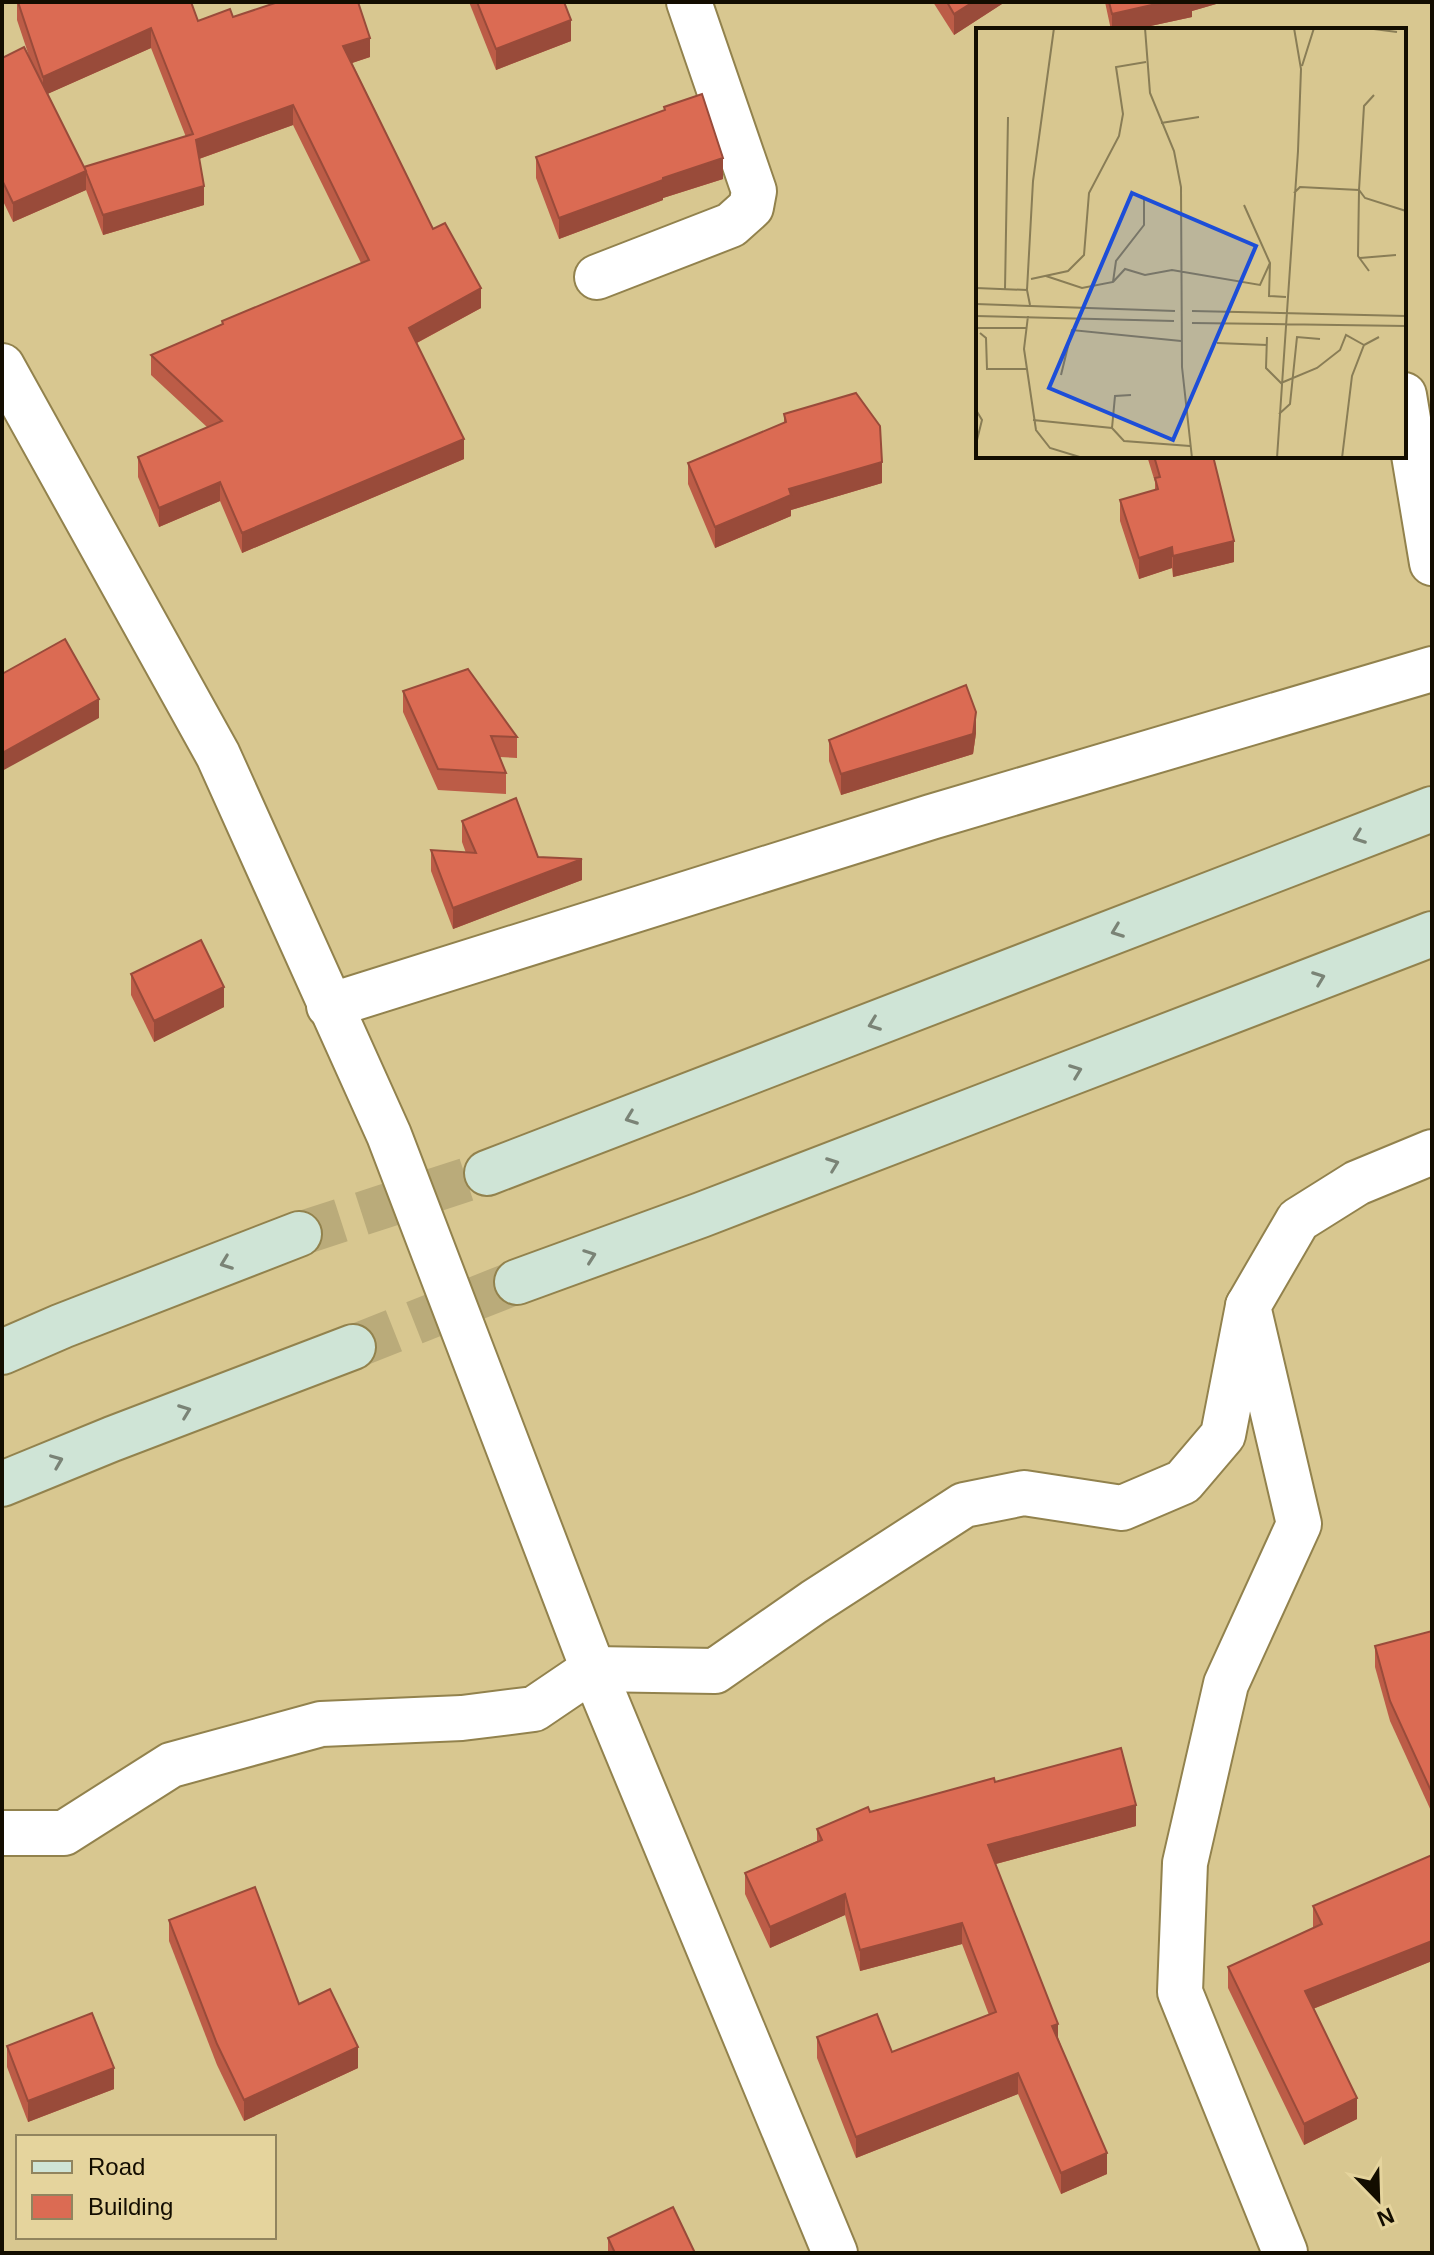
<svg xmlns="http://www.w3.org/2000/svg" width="1434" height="2255" font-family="Helvetica,sans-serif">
  <rect width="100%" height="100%" fill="#d8c790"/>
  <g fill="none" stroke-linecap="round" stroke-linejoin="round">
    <!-- secondary-tunnel -->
    <g stroke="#baab7a" stroke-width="44" stroke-dasharray="44 22" stroke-linecap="butt">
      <path d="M299,1234L487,1173"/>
      <path d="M353,1347L517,1282"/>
    </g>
    <defs>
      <g id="minor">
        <path d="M597,277L731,225L751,207L754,191L689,2"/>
        <path d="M2,366L218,755L389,1135L593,1669L835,2253"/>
        <path d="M1404,395L1432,563"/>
        <path d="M329,1006L931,817L1432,669"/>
        <path d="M2,1833H64L171,1765L321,1724L462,1718L534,1709L593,1669L715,1671L814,1602L964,1505L1024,1493L1122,1508L1183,1482L1223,1435L1248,1306"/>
        <path d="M1285,2252L1180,1992L1185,1863L1226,1684L1299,1524L1248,1306L1298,1220L1357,1183L1432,1152"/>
      </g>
      <g id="secondary">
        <path d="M487,1173L1432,809"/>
        <path d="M517,1282L701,1215L1432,934"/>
        <path d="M2,1352L62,1326L299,1234"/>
        <path d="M2,1484L112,1439L353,1347"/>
      </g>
    </defs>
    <!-- minor casing -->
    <use href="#minor" stroke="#92824d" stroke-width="48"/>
    <!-- secondary casing -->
    <use href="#secondary" stroke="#92824d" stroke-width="48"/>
    <!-- minor -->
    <use href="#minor" stroke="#fff" stroke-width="44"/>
    <!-- secondary -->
    <use href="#secondary" stroke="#cfe4d6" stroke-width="44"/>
  </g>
  <!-- wall -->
  <g fill="#bc5c47" fill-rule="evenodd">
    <path d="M17,2L198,21L233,17L370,57L352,63L433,229L481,308L417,343L464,459L242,553L220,501L159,527L138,477V457L207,427L151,375V355L222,325V321L361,263L293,125L199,159L204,205L103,235L86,190L13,222L2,199V58L31,62L17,20ZM151,48L186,137L84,168L47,94Z"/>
    <path d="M469,2H564L571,41L496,70Z"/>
    <path d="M933,2H1005L954,35Z"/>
    <path d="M1105,2H1223L1192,11V17L1132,30H1111Z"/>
    <path d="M536,157L723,179L663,198V200L559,239L536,178Z"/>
    <path d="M784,414L882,483L791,510V516L715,548L688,484V463L784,423Z"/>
    <path d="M1147,456H1213L1234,562L1173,577L1172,568L1139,579L1120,521V500L1155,490V482Z"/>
    <path d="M403,691L517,737V758L500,757L506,773V794L438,790L403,712Z"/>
    <path d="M976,733L973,754L841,795L829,761V740Z"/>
    <path d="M462,821L582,880L453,929L431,871V850L466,853L462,842Z"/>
    <path d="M131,974L224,1007L154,1042L131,995Z"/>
    <path d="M1432,1631V1813L1390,1721L1375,1667V1646Z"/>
    <path d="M995,1782L1136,1826L996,1864L1107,2174L1061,2194L1018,2094L856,2158L817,2058V2037L892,2052L989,2015L962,1944L860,1971L845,1915L770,1948L745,1894V1873L817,1841V1829L870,1812Z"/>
    <path d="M1432,1855V1961L1313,2009L1357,2119L1304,2145L1228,1988V1967L1313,1928V1906Z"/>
    <path d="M169,1920L299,2004L358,2068L244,2121L217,2065L169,1941Z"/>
    <path d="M7,2046L114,2089L28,2122L7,2067Z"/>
    <path d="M608,2238L695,2253H608Z"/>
  </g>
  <!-- shaded-wall -->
  <g fill="#994b3a">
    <path d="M973,2H1005L954,35V14Z"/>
    <path d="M1165,2H1223L1192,11V17L1132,30H1112V14Z"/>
    <path d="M571,20V41L496,70V49Z"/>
    <path d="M151,28V48L43,96V77Z"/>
    <path d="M370,38V57L343,66V46Z"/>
    <path d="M293,105V125L196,160V140Z"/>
    <path d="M723,158V179L663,198V200L559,239V218L663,178Z"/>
    <path d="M86,171V190L13,222V203Z"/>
    <path d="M204,186V205L103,235V215Z"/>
    <path d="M481,288V308L409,347V328Z"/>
    <path d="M464,439V459L242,553V533Z"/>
    <path d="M882,462V483L791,510V516L715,548V527L789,489Z"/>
    <path d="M220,482V501L159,527V508Z"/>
    <path d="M1234,541V562L1173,577V556Z"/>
    <path d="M1172,547V568L1139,579V558Z"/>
    <path d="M99,699V718L2,771V753Z"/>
    <path d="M976,712V733L973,754L841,795V774Z"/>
    <path d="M582,859V880L453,929V908Z"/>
    <path d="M224,987V1007L154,1042V1021Z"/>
    <path d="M1136,1805V1826L988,1866V1845Z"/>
    <path d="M845,1894V1915L770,1948V1927Z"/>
    <path d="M962,1923V1944L860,1971V1950Z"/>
    <path d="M1432,1941V1961L1305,2012V1991Z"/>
    <path d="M1058,2024V2045L1052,2026Z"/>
    <path d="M358,2047V2068L244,2121V2100Z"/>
    <path d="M114,2068V2089L28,2122V2101Z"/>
    <path d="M1018,2073V2094L856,2158V2137Z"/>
    <path d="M1357,2098V2119L1304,2145V2124Z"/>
    <path d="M1107,2153V2174L1061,2194V2173Z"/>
  </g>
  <!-- building -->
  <g fill="#db6b53" stroke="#994b3a" stroke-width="2">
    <path d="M18,2H191L198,21L230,9L233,17L278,2H358L370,38L343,46L433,229L445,223L481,288L409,328L464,439L242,533L220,482L159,508L138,457L222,421L151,355L223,324L222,321L369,260L293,105L196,140L204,186L103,215L84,167L193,134L151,28L43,77Z"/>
    <path d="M477,2H564L571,20L496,49Z"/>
    <path d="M947,2H973L954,14Z"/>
    <path d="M1109,2H1165L1112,14Z"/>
    <path d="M24,47L86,171L13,203L2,180V58Z"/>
    <path d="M702,94L723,158L663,178V180L559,218L536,157L665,110L664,107Z"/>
    <path d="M856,393L880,426L882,462L789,489L791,495L715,527L688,463L786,422L784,414Z"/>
    <path d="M1154,456H1213L1234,541L1173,556L1172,547L1139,558L1120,500L1158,489L1155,478L1160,477Z"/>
    <path d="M65,639L99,699L2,753V674Z"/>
    <path d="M468,669L517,737L491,736L506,773L438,769L403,691Z"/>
    <path d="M966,685L976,712L973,734L841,774L829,740Z"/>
    <path d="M516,798L538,857L582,859L453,908L431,850L476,853L462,821Z"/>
    <path d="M201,940L224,987L154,1021L131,974Z"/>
    <path d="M1432,1631V1793L1390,1701L1375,1646Z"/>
    <path d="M1121,1748L1136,1805L988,1845L1058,2024L1052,2026L1107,2153L1061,2173L1018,2073L856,2137L817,2037L877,2014L892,2052L996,2012L962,1923L860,1950L845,1894L770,1927L745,1873L822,1840L817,1829L868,1807L870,1812L994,1778L995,1782Z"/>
    <path d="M1432,1855V1941L1305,1991L1357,2098L1304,2124L1228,1967L1322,1924L1313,1906Z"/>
    <path d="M255,1887L299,2004L330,1989L358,2047L244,2100L217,2044L169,1920Z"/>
    <path d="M92,2013L114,2068L28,2101L7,2046Z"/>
    <path d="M673,2207L695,2253H615L608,2238Z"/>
  </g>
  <!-- one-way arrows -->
  <defs><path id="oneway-chevron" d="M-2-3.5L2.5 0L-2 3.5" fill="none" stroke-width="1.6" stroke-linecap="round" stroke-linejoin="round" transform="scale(2)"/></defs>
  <g stroke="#7a8376">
    <use href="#oneway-chevron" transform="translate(1359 837) rotate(159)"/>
    <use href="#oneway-chevron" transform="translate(1117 931) rotate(159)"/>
    <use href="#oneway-chevron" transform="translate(1319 978) rotate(-21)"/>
    <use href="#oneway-chevron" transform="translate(874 1024) rotate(159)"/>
    <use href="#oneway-chevron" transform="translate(1076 1071) rotate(-21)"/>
    <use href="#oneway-chevron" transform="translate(631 1118) rotate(159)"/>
    <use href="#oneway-chevron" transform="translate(833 1164) rotate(-21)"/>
    <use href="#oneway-chevron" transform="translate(590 1256) rotate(-20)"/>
    <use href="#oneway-chevron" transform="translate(226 1263) rotate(159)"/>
    <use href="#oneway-chevron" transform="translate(185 1411) rotate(-21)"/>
    <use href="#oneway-chevron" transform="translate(57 1461) rotate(-22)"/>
  </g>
  <!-- overview -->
  <g transform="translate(976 28)">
    <rect width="430" height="430" fill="#d8c790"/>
    <path fill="none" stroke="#897d56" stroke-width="2" d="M169,0L174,65L198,123L205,159L206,339L216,430M390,0L421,4M326,38L338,0M185,95L223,89M318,165L324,159L383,162L389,170L430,183M268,177L294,235L293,268L310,269M384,230L420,227M393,243L382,228L383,162L388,78L398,67M70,248L106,260L137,254L140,233L168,197V171M55,251L92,243L108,227L113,165L143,108L147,86L140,39L170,34M137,254L149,241L169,247L196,242L284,257L294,235M0,260L51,262L54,277M29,261L32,89M51,262L57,153L78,0M0,276L199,283M216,283L430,288M0,288L198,293M52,288L48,321L60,402L74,420L107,430M216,295L430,298M0,300H51M4,305L10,310L11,341H51M291,309L290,340L305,355L341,340L364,322L370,307L388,317M241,315L291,317M85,347L96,302L205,313M0,382L6,392L0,416M303,386L314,376L321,309L344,311M57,392L136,400L148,413L214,418M136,400L139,368L155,367M301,430L322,123L325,41L318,0M366,430L376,348L388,317L403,309"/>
    <path fill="#1d4ed8" fill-opacity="0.15" stroke="#1d4ed8" stroke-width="4" d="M156,165L280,218L197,412L73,360Z"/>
    <rect width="430" height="430" fill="none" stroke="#130d00" stroke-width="4"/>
  </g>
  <!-- border -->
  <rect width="1434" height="2255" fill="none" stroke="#130d00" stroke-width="8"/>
  <!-- legend -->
  <rect x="16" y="2135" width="260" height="104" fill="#e5d49d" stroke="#91845e" stroke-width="2"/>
  <rect x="32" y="2161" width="40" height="12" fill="#cfe4d6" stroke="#91845e" stroke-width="2"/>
  <text x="88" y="2175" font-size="24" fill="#130d00">Road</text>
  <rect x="32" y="2195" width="40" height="24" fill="#db6b53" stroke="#91845e" stroke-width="2"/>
  <text x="88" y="2215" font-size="24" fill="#130d00">Building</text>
  <!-- north arrow -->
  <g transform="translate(1378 2199) rotate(157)" stroke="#e5d49d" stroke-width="6" paint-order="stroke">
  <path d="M0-6L14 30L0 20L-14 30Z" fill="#130d00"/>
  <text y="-12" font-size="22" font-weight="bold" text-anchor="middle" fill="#130d00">N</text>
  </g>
</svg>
